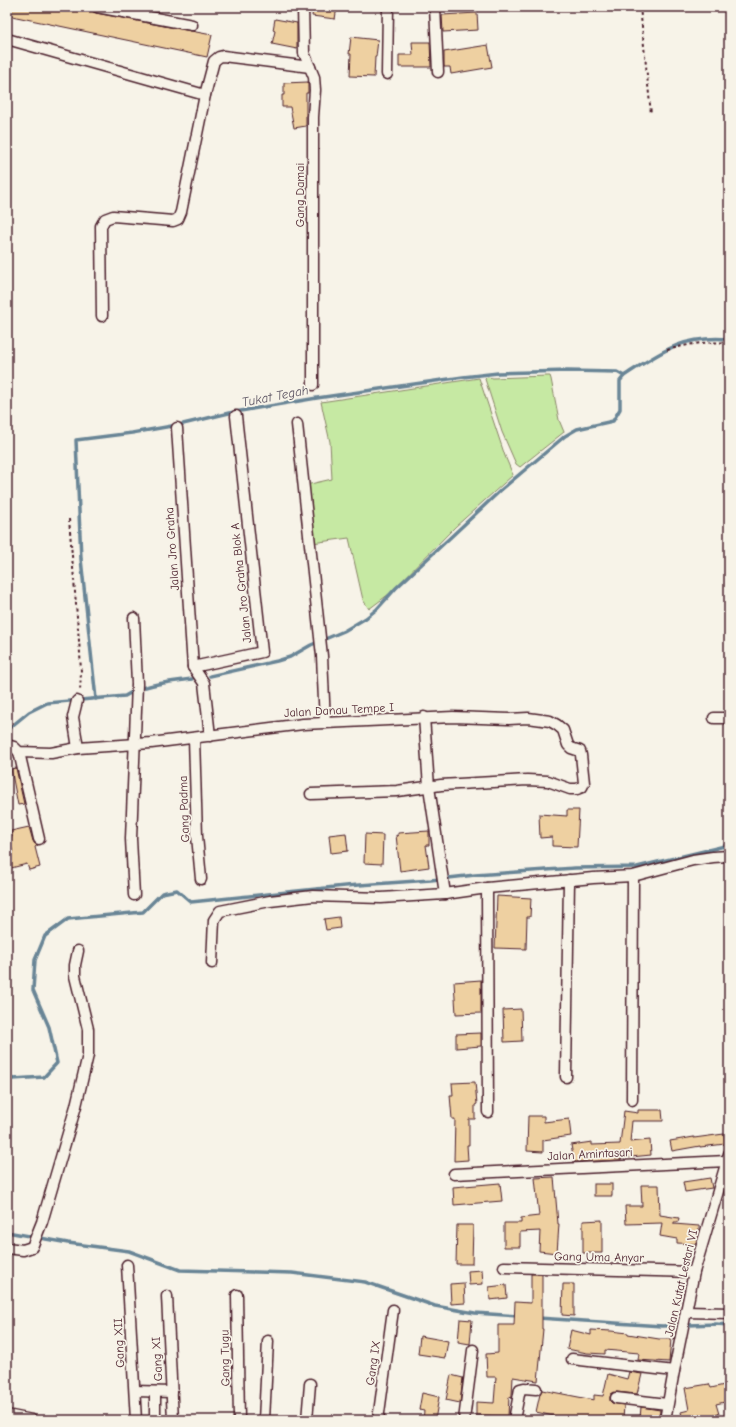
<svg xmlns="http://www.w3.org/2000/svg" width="736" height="1427" font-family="'Comic Neue',sans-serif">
  <rect width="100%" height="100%" fill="#f7f3e8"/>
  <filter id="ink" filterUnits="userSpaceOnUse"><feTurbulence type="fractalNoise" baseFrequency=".025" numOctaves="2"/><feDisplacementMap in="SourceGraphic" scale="8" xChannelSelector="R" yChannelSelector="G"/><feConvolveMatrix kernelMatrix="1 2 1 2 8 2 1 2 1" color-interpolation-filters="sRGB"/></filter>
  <g filter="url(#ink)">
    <!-- green -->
    <g fill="#c6e9a3" stroke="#888467">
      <path d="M547,376H550L551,379L559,420L564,432L520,467L516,464L502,432L485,379L487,377L493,378Z"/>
      <path d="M479,378L505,456L513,475L455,527L389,594L369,609L363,600L349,538L312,543L306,485L332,479L330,442L321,402Z"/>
    </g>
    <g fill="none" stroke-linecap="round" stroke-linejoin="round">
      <!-- stream -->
      <g stroke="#698596" stroke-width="3.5">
        <path d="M210,676L277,661L290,657L311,645L344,631L366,618L377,609L396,588L454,534L501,490L565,436L577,429L613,421L620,409V381L624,376C661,352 682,335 729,339"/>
        <path d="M96,699L81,559L76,440L132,433L183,424L229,413L317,398L463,377L498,373L568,371L617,372L624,376"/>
        <path d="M7,730L29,712L47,703L125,696C143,684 171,682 192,679"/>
        <path d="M7,1075L13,1079L44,1077L57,1063L49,1027L33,990L35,960L45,936L68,919L143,912L162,893L177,890L191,902L345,886L431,880L475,875L575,868L637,867L729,845"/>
        <path d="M7,1232L68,1243L129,1251L180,1270L292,1273L365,1282L435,1306L475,1313L518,1316"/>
        <path d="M538,1318L662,1326L716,1324L729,1325"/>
      </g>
    </g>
    <!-- building -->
    <g fill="#eed0a1" stroke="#4a1f2b">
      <path d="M7,7H81L91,9L96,13L212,35L207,57L7,15Z"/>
      <path d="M313,7H337L335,19L312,16Z"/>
      <path d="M477,13L478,30L443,32L442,15Z"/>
      <path d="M275,19L297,23V49L272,44L275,31L273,30Z"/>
      <path d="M351,37L378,40L376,57H375L374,77L350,76L351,54H349Z"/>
      <path d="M412,42H430L431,67H399V55H413Z"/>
      <path d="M488,45L492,67L451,74L450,67H444V52Z"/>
      <path d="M308,82V93H306V126L294,128L290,107H282V95H284V83Z"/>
      <path d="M16,768L24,804L18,805L11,769Z"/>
      <path d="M567,810H579L577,847L552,846V837L540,838L539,814L567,816Z"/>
      <path d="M29,827L33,841L35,844L38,845L35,847L40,867L29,870L27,864L7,869V855L13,853L9,838L12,837L11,831Z"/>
      <path d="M429,831V845H426L429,867L400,871L396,835L398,836V833Z"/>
      <path d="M346,833L348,851L331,853L329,835Z"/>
      <path d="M365,834L383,835L382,864L364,863Z"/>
      <path d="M497,896L531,898L530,917H527L526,949L495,948Z"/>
      <path d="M339,917L340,928L326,930L324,919Z"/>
      <path d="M481,980V1013L456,1014L454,982Z"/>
      <path d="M521,1009L522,1041L504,1042L503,1010Z"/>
      <path d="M481,1033V1046L456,1048V1034Z"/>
      <path d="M475,1082L477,1104L475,1105V1119H469V1145H467L468,1160L454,1161L455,1119H452L450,1095H453L452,1083Z"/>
      <path d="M638,1110H662L663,1121H632L630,1142L650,1140L651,1155L621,1158V1160L574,1162L571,1145L592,1142V1145L620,1144L624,1111L638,1113Z"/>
      <path d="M528,1116H544V1122L569,1119L571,1136L543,1140V1152L527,1151Z"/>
      <path d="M724,1134L725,1144L700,1147V1146L672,1151L670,1141L694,1137V1138Z"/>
      <path d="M554,1177L558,1224H559L557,1253L539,1251L540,1231L520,1232V1247H504V1223H521V1218L539,1216L535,1178Z"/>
      <path d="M710,1178L712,1188L685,1192L683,1182Z"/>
      <path d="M500,1183L502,1201L454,1205L453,1187Z"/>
      <rect x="594" y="1184" width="18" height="12"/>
      <path d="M641,1185H659L660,1215L679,1218L678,1222H674V1224L699,1226V1233L696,1244L677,1243V1239L660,1236L662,1223L626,1224L625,1206H642Z"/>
      <path d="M602,1220V1253H583V1221Z"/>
      <path d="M457,1225H473L472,1264H456Z"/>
      <path d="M482,1270L483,1284L469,1285L468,1271Z"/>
      <path d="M531,1274H542V1329H543L538,1381L513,1377L512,1395V1398L509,1397L508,1416L476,1415V1402L494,1403L496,1377H487L486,1354L498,1353V1325H514L515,1302L531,1303Z"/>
      <path d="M464,1283L465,1303L451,1304L450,1284Z"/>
      <path d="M563,1284H574V1316L562,1315Z"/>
      <path d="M506,1285L507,1298L490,1300L489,1287Z"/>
      <path d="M460,1319L472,1320L470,1344L458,1342Z"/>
      <path d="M571,1330L591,1335V1330L611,1331L628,1333V1334L659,1339H671L669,1362L638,1360L639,1353L605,1350V1354L587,1353L567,1349Z"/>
      <path d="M420,1336L448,1341L445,1358L418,1354Z"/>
      <path d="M629,1372L642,1374L637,1394L616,1392L611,1394L610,1397V1401L612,1403L624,1405L623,1420H562V1418L536,1412L540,1394L542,1390L594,1400V1395L603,1396L608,1374L627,1379Z"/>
      <path d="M451,1375L463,1378L460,1403L446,1400Z"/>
      <path d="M709,1384L711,1388L729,1384V1401L716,1404L719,1414L697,1420H683L681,1412L689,1410L685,1388Z"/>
      <path d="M422,1393L439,1397L435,1420H423L424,1411L419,1410Z"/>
      <path d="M641,1407L660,1410L659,1420L640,1418Z"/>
    </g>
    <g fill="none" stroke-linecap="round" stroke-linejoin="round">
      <defs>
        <g id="minor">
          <path d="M97,7L192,25"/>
          <path d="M303,7L304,53L314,77L315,90L313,117V385"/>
          <path d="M435,7L438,72"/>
          <path d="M7,39L205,95"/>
          <path d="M387,74L388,7"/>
          <path d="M102,316L101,226L105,219L113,216L173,221L178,219L181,212L205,95L214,61L219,57L223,56L310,67"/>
          <path d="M297,424L322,656L325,723"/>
          <path d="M177,428L193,667"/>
          <path d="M134,618L137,684L131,839L134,895"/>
          <path d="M77,701L73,717L78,748"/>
          <path d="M424,717L429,787L445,894"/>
          <path d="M714,718H729"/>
          <path d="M210,736L204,683L193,667L262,652L236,416"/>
          <path d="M194,738L197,836L201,879"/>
          <path d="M7,745L14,747L19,752L51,753L78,748L151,743L303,724L453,717L509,719L528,718L550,721L557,725L563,730L568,745L571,748L580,751L581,755L584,783L582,787L577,789H570L548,781L527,780L441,785L397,791L311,794"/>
          <path d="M19,752L39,839"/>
          <path d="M487,888L488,1112"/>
          <path d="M212,963L214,920L220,911L270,901L313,896L381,898L445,894L487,888L593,878L633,876L693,860L713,857L729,856"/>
          <path d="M566,1077L569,880"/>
          <path d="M632,1100L633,876"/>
          <path d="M454,1174L727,1161"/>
          <path d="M7,1248L23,1250L32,1247L42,1222L76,1106L88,1055V1029L75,976V965L78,951"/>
          <path d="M127,1265L136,1420"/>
          <path d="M504,1267L694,1272"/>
          <path d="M237,1295L239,1420"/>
          <path d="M167,1296L173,1420"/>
          <path d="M686,1312L729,1313"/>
          <path d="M572,1359L674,1371"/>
          <path d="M135,1391L172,1392"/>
          <path d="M155,1392V1420"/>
          <path d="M616,1398L667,1404"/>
          <path d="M7,1415L32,1420"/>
          <path d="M264,1420L268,1341"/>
          <path d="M307,1420L310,1384"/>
          <path d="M378,1420L393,1310"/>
          <path d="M464,1420L473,1350"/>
          <path d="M514,1420L520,1389L524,1388L536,1389"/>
          <path d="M665,1420L674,1371L694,1272L729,1154"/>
        </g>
      </defs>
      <!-- minor casing -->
      <use href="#minor" stroke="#4a1f2b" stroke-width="13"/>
      <!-- path -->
      <g stroke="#4a1f2b" stroke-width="2" stroke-dasharray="3 3" stroke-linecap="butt">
        <path d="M640,7L651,114"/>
        <path d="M667,350C689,344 706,341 729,343"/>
        <path d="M69,519L80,653L81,672L80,691"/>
      </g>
      <!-- minor -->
      <use href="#minor" stroke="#f7f3e8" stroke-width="10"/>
    </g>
  </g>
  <g text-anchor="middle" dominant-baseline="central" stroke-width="3.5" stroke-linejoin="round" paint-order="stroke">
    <!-- street labels -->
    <g font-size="12" fill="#4a1f2b" stroke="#f7f3e8">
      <text transform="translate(300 195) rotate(-90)">Gang Damai</text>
      <text transform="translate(172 549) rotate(-94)">Jalan Jro Graha</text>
      <text transform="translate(241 583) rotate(-96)">Jalan Jro Graha Blok A</text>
      <text transform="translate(339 710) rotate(-3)">Jalan Danau Tempe I</text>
      <text transform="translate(184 809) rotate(-92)">Gang Padma</text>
      <text transform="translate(590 1154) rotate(-3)">Jalan Amintasari</text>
      <text transform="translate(599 1257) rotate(1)">Gang Uma Anyar</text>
      <text transform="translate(681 1283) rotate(-77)">Jalan Kutat Lestari VI</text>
      <text transform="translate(119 1343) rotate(-93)">Gang XII</text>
      <text transform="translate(225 1358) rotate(-91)">Gang Tugu</text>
      <text transform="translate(157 1359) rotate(-93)">Gang XI</text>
      <text transform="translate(373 1363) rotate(-82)">Gang IX</text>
    </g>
    <!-- water labels -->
    <g font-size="13" font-style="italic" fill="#5a5261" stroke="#f7f3e8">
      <text transform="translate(275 396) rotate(-11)">Tukat Tegah</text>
    </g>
  </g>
  <!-- margin -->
  <rect width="736" height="1427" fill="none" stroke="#f7f3e8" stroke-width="24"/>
  <rect x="12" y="12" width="712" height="1403" fill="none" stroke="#4a1f2b" stroke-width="1.5" filter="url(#ink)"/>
</svg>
